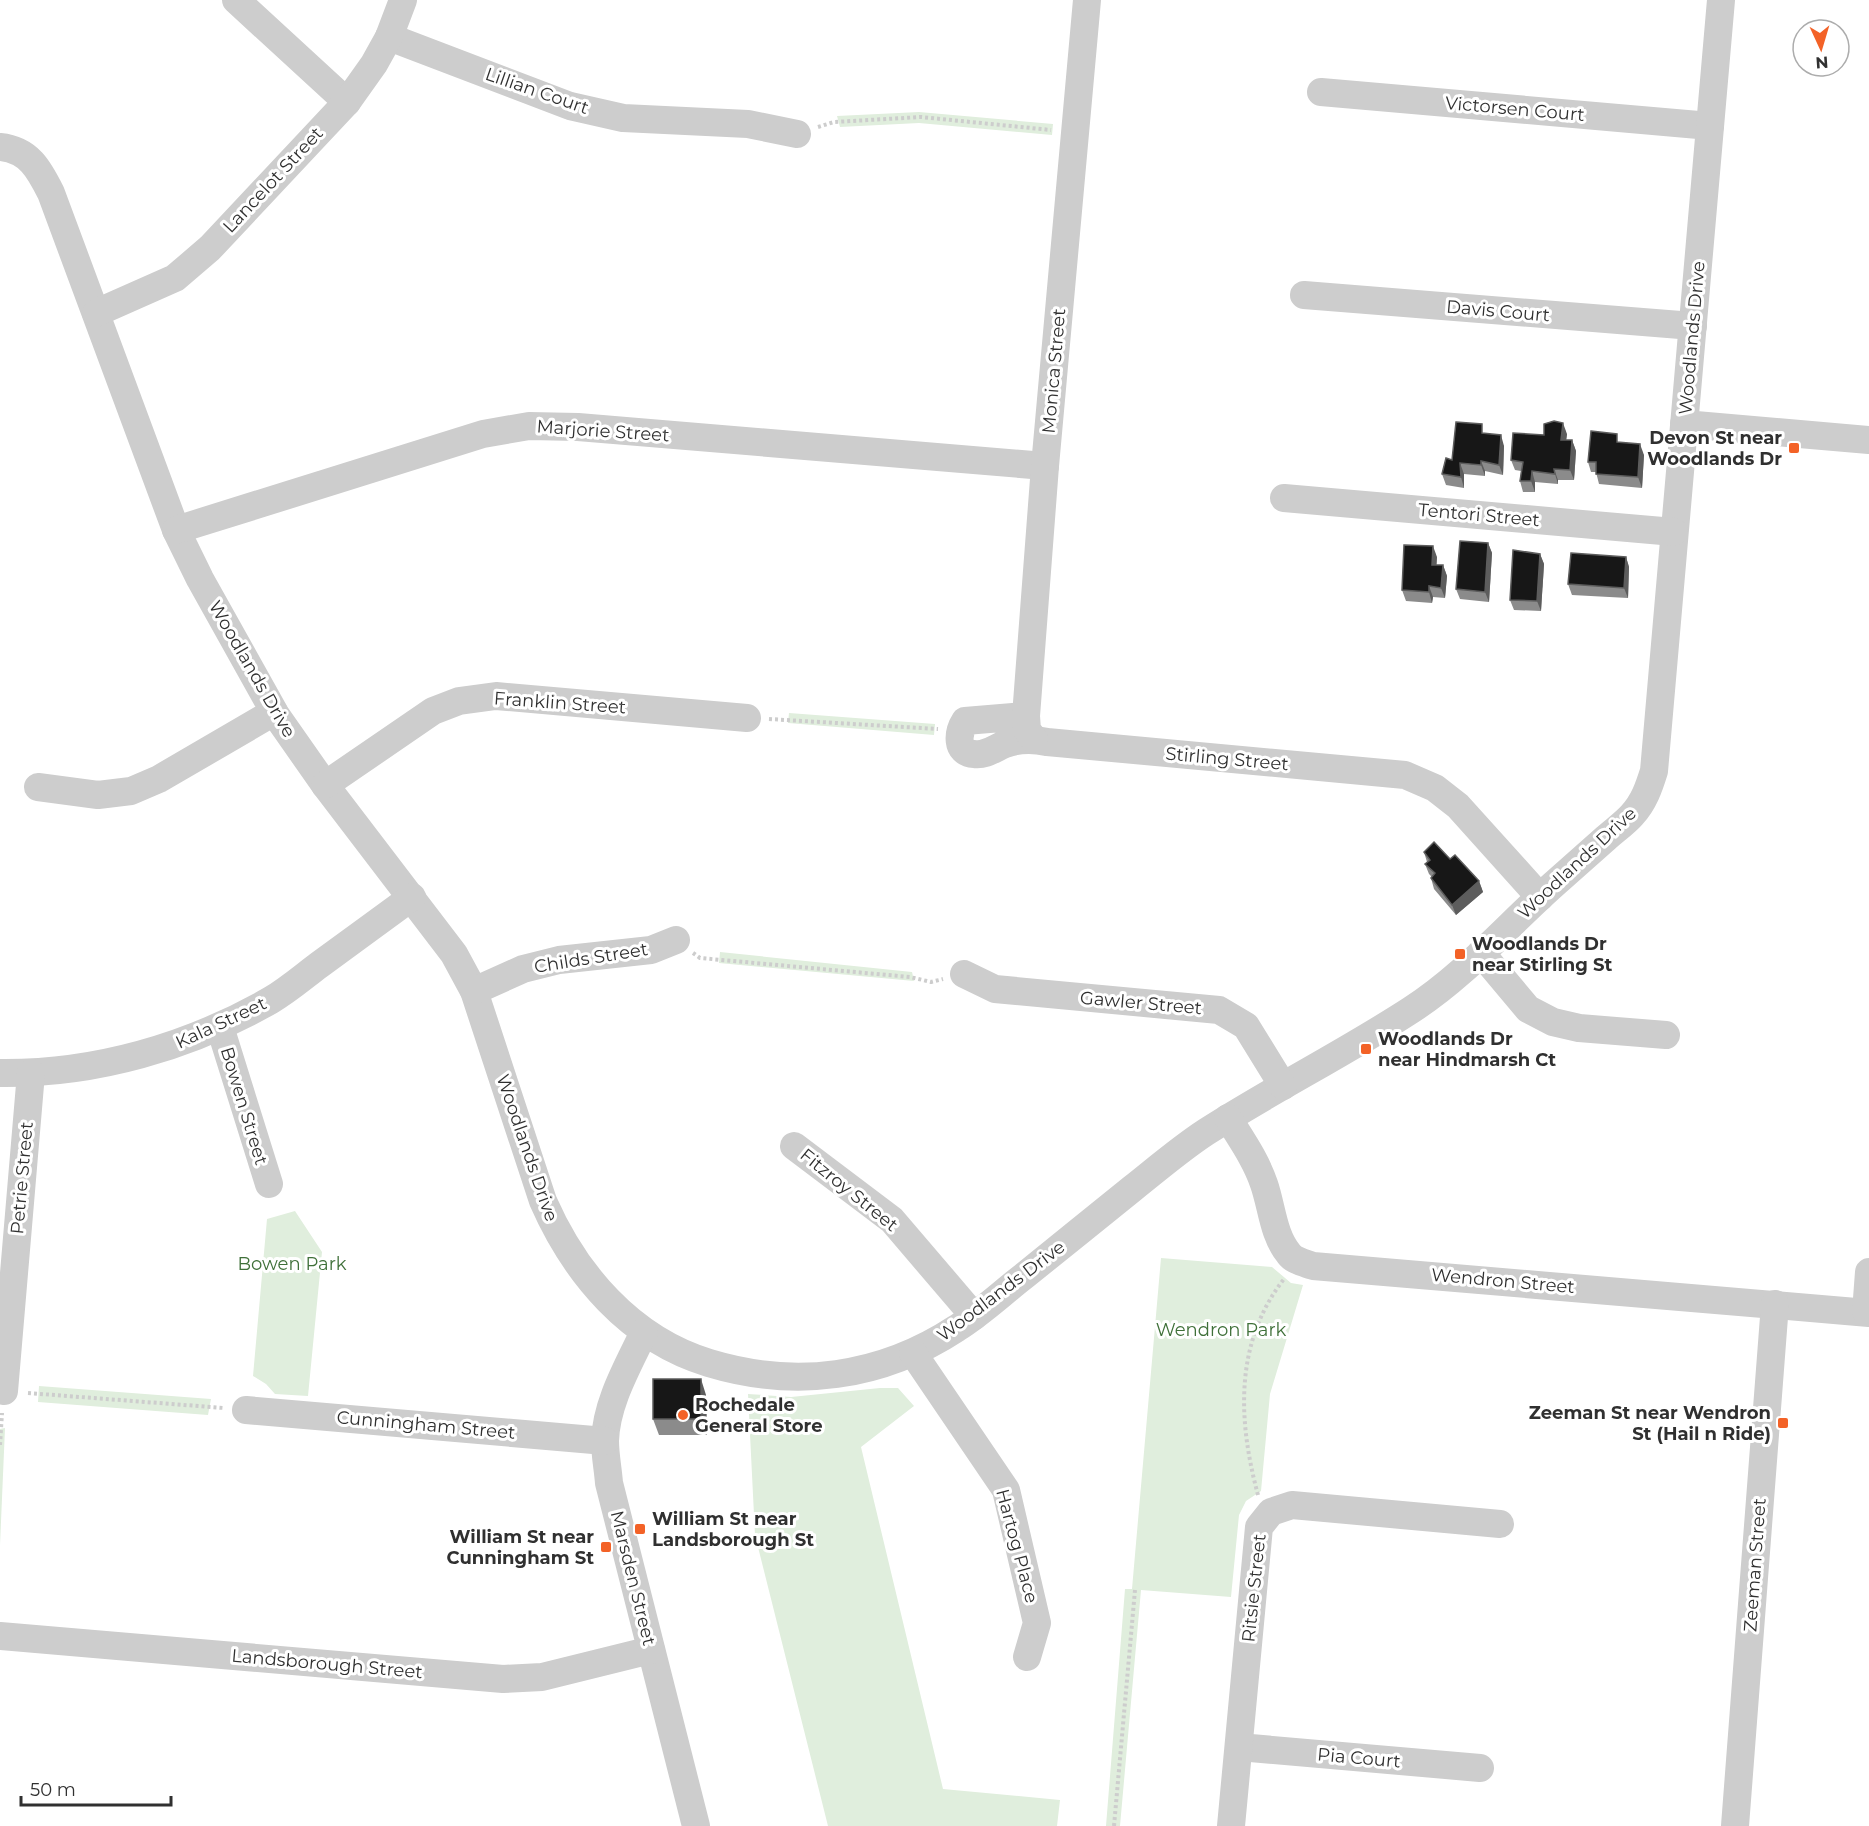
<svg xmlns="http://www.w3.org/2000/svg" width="1869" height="1826" font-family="Montserrat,sans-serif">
  <rect width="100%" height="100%" fill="#fff"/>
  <!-- green -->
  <g fill="#e0eedd">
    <path d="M919,112L1053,124L1052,135L919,123L840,127L837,116Z"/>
    <path d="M789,713L935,724L934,735L788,723Z"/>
    <path d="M720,952L912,972L914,981L719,963Z"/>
    <path d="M295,1211L322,1252L308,1396L275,1394L266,1384L253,1376L267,1219Z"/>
    <path d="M1161,1258L1272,1267L1291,1283L1303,1285L1270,1394L1261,1491L1246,1501L1239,1515L1231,1597L1141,1590L1120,1826H1106L1125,1589H1132Z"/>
    <path d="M39,1386L211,1399L208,1415L38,1402Z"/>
    <path d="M880,1388H898L914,1406L861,1447L943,1789L1060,1800L1057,1826H828L755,1535L748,1394L791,1397Z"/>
    <path d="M5,1428L0,1545V1429Z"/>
  </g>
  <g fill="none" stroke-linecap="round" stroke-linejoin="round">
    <!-- path -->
    <g stroke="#cdcdcd" stroke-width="4" stroke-dasharray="3 3" stroke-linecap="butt">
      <path d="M818,127L834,122L921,117L1051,130"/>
      <path d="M769,719L938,729"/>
      <path d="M693,953L700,958L910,977L931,982L943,979"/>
      <path d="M28,1393L224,1408"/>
      <path d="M0,1445L2,1413"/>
      <path d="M1258,1495C1238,1421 1234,1343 1284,1279"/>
      <path d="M1114,1826L1135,1590"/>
    </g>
    <!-- minor -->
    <g stroke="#cdcdcd" stroke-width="28">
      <path d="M236,0L347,102"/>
      <path d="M389,37L570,106L623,118L748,124L797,134"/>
      <path d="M1321,92L1710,126"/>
      <path d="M0,147C29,150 39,169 51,193L176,530L200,579L276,715L325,785L454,954L474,991L543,1201C575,1274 630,1339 709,1363C795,1389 881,1378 957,1328C981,1313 1002,1293 1024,1276C1060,1247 1097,1217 1133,1188C1157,1169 1180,1149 1206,1132C1273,1089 1345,1053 1411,1010C1464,976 1507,926 1553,885C1571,869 1589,853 1606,838C1615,830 1625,823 1632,815C1644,802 1649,787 1654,771L1721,0"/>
      <path d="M1304,295L1693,326"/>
      <path d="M96,313L175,278L210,248L347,102L374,64L389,37L403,0"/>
      <path d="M1684,424L1869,440"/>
      <path d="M1284,498L1674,532"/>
      <path d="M176,530L483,434L529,426L578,427L1045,466"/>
      <path d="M1026,716L965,721C958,732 955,753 974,754C985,756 995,748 1005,744C1019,739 1034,739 1047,742L1405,775L1435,788L1458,806L1540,897"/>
      <path d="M1034,739L1027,730L1026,716L1045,466L1087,0"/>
      <path d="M325,785L433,711L459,701L496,696L747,718"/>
      <path d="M38,787L98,795L131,791L159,779L274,712"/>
      <path d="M1481,953L1528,1009L1553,1022L1579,1028L1666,1035"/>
      <path d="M964,974L995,989L1219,1010L1246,1026L1283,1086"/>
      <path d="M474,991L523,969L559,960L651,950L676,940"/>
      <path d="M220,1027L269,1184"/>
      <path d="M0,1073C95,1074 189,1047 271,1000C288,990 303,977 319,965C350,942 381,920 412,897"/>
      <path d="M1228,1118C1241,1139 1256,1160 1264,1184C1272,1207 1273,1235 1289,1254C1294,1261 1305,1263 1313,1266L1869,1313"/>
      <path d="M794,1146L892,1220L974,1316"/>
      <path d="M1866,1312L1869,1272"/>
      <path d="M644,1332C628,1366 606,1403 605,1441C605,1455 608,1469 609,1483L696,1826"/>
      <path d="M913,1353L1006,1490L1037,1623L1027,1657"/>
      <path d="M4,1391L31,1073"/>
      <path d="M246,1410L605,1441"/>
      <path d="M0,1636L503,1679L542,1677L651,1650"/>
      <path d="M1239,1747L1480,1768"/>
      <path d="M1231,1826L1259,1527L1271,1512L1292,1505L1500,1524"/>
      <path d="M1735,1826L1775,1304"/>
    </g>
  </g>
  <!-- wall -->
  <g fill="#8b8b8b">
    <path d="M1485,433L1504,446L1503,475L1485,471V476L1464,474V488L1446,485L1442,474L1452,460Z"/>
    <path d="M1567,434L1566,440H1572L1576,451L1574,480H1558V484L1535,482V492H1523L1520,481L1521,471L1515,470L1511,460L1544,435Z"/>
    <path d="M1620,443L1644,455L1642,488L1599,484L1596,472H1591L1588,462Z"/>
    <path d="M1488,543L1492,553L1489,602L1460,599L1456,589Z"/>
    <path d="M1540,554L1544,564L1541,611L1514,610L1510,600Z"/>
    <path d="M1437,557L1436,565H1443L1447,576L1445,598L1433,597L1432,603L1406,601L1402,590Z"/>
    <path d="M1626,557L1629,567L1628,598L1572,595L1568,584Z"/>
    <path d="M1424,852L1450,859L1479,881L1483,892L1456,915L1434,889L1431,878L1432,877L1429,874L1425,864L1427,862Z"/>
    <path d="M706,1395L707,1435H659L653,1419Z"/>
  </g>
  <!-- shaded-wall -->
  <g fill="#5d5d5d">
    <path d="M1563,423L1567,434L1565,450L1561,440Z"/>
    <path d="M1501,435L1504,446L1503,475L1499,465Z"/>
    <path d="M1572,440L1576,451L1574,480L1570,470Z"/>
    <path d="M1640,444L1644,455L1642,488L1638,477Z"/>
    <path d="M1481,461L1485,471V476L1481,465Z"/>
    <path d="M1460,463L1464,474V488L1461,477Z"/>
    <path d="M1554,469L1558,480V484L1555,474Z"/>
    <path d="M1532,471L1535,482V492L1531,481Z"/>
    <path d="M1488,543L1492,553L1489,602L1485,592Z"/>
    <path d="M1433,546L1437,557L1436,575L1432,565Z"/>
    <path d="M1540,554L1544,564L1541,611L1537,601Z"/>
    <path d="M1626,557L1629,567L1628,598L1624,588Z"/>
    <path d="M1443,565L1447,576L1445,598L1441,588Z"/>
    <path d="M1429,586L1433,597L1432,603L1429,592Z"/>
    <path d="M1479,881L1483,892L1456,915L1452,905Z"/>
    <path d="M701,1379L706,1395L707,1435L701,1419Z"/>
  </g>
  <!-- building -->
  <g fill="#171717" stroke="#5d5d5d" stroke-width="1.5">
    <path d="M1554,421L1563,423L1561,440H1572L1570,470L1554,469L1555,474L1532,471L1531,481H1520L1523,462L1511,460L1513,433L1544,435V424Z"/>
    <path d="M1456,422L1482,424V433L1501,435L1499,465L1481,461V465L1460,463L1461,477L1442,474L1446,458L1452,460Z"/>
    <path d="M1591,431L1617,434V442L1640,444L1638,477L1596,474V462H1588Z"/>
    <path d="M1460,541L1488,543L1485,592L1456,589Z"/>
    <path d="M1404,545L1433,546L1432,565H1443L1441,588L1429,586V592L1402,590Z"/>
    <path d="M1513,550L1540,554L1537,601L1510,600Z"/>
    <path d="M1571,553L1626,557L1624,588L1568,584Z"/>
    <path d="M1434,842L1450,859L1455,855L1479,881L1452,905L1431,878L1435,873L1425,864L1430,860L1424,852Z"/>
    <rect x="653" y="1379" width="48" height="40"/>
  </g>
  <!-- markers -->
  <g fill="#f36227" stroke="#fff" stroke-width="2">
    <rect x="1788" y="442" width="12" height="12" rx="3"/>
    <rect x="1454" y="948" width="12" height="12" rx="3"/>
    <rect x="1360" y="1043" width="12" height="12" rx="3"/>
    <circle cx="683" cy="1415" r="6"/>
    <rect x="1777" y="1417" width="12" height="12" rx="3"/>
    <rect x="634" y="1523" width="12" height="12" rx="3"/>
    <rect x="600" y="1541" width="12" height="12" rx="3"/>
  </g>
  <g text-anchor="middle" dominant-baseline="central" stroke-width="6" stroke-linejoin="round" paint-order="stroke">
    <!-- street labels -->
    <g font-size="18" fill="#303030" stroke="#fff">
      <text transform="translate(537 91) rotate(19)">Lillian Court</text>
      <text transform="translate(1515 109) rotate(5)">Victorsen Court</text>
      <text transform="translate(273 180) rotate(-47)">Lancelot Street</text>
      <text transform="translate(1498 311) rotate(5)">Davis Court</text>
      <text transform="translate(1692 338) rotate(-85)">Woodlands Drive</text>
      <text transform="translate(1054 371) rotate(-85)">Monica Street</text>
      <text transform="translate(603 431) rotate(4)">Marjorie Street</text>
      <text transform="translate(1479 515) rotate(5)">Tentori Street</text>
      <text transform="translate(252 669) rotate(60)">Woodlands Drive</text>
      <text transform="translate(560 703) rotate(4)">Franklin Street</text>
      <text transform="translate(1227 759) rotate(5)">Stirling Street</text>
      <text transform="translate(1577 863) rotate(-43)">Woodlands Drive</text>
      <text transform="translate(591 958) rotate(-9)">Childs Street</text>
      <text transform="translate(1141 1003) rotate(5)">Gawler Street</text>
      <text transform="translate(221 1023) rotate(-25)">Kala Street</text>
      <text transform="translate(244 1106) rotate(73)">Bowen Street</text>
      <text transform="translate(527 1148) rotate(71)">Woodlands Drive</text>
      <text transform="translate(22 1178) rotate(-85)">Petrie Street</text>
      <text transform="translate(849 1190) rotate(39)">Fitzroy Street</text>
      <text transform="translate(1503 1281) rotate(5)">Wendron Street</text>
      <text transform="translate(1001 1291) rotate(-37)">Woodlands Drive</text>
      <text transform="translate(426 1425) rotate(5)">Cunningham Street</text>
      <text transform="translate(1017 1546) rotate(75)">Hartog Place</text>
      <text transform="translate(1755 1565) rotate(-86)">Zeeman Street</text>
      <text transform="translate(633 1578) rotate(76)">Marsden Street</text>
      <text transform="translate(1254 1588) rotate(-84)">Ritsie Street</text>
      <text transform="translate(327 1664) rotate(5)">Landsborough Street</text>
      <text transform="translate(1359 1758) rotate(5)">Pia Court</text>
    </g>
    <!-- poi labels -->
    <g font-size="18" font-weight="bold" fill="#303030" stroke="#fff" text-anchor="start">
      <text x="1782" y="438" text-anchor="end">Devon St near<tspan x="1782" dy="21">Woodlands Dr</tspan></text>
      <text x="1472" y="944">Woodlands Dr<tspan x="1472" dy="21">near Stirling St</tspan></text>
      <text x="1378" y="1039">Woodlands Dr<tspan x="1378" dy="21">near Hindmarsh Ct</tspan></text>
      <text x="695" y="1405">Rochedale<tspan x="695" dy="21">General Store</tspan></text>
      <text x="1771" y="1413" text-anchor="end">Zeeman St near Wendron<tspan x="1771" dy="21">St (Hail n Ride)</tspan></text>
      <text x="652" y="1519">William St near<tspan x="652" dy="21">Landsborough St</tspan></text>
      <text x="594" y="1537" text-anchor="end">William St near<tspan x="594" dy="21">Cunningham St</tspan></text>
    </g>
    <!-- park labels -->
    <g font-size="18" fill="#3f7039" stroke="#fff">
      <text x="292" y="1264">Bowen Park</text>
      <text x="1221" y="1330">Wendron Park</text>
    </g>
  </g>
  <!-- north arrow -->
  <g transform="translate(1821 48) rotate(176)"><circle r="28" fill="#ffffff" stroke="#acacac" stroke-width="1.5"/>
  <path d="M0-4.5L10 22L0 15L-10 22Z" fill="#f36227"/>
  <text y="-9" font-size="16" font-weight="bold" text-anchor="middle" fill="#303030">N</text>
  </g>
  <!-- scale -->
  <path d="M21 1796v9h150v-9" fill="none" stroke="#303030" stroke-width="3"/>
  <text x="30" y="1796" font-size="18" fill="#303030" stroke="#ffffff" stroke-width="4.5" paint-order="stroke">50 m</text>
</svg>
